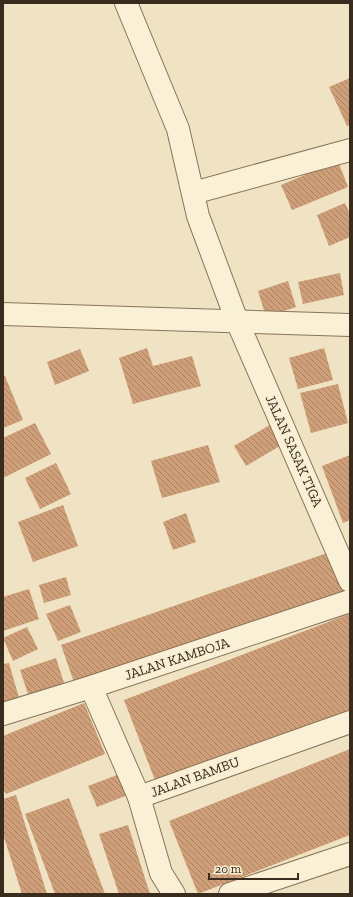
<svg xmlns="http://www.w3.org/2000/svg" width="353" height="897" font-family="'Zilla Slab',serif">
  <defs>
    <pattern id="building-back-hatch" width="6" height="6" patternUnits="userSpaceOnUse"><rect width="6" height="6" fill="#ce9f78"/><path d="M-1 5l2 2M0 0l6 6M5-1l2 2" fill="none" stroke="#a88262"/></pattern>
  </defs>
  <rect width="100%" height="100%" fill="#efe3c3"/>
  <!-- building -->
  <g fill="url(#building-back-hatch)">
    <path d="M350,78V125L347,126L329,87Z"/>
    <path d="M338,161L348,187L292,210L281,185Z"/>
    <path d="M345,203L350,214V237L329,246L317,215Z"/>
    <path d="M340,273L344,295L303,304L298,282Z"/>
    <path d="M288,281L296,307L266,317L258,291Z"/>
    <path d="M147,348L153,366L192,356L201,386L133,404L119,358Z"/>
    <path d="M324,348L333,380L298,389L289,358Z"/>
    <path d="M80,349L89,371L55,385L47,362Z"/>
    <path d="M5,376L23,420L3,428V377Z"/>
    <path d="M338,384L348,423L311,433L300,393Z"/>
    <path d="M35,423L51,454L3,478V438Z"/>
    <path d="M273,423L285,443L246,466L234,446Z"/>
    <path d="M208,445L220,482L162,498L151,461Z"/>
    <path d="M350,455V520L343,523L322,466Z"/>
    <path d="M56,463L71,494L40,509L25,478Z"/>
    <path d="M63,505L78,546L33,562L18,522Z"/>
    <path d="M186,513L196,542L173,550L163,522Z"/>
    <path d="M333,551L348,594L76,688L61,645Z"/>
    <path d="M66,577L71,595L44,603L39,585Z"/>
    <path d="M29,589L39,619L3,631V597Z"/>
    <path d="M70,605L81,632L58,641L46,614Z"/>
    <path d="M349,614L350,617V714L158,788L124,700Z"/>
    <path d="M27,627L38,649L13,661L3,638Z"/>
    <path d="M56,658L66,689L30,700L20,670Z"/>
    <path d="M9,663L21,705L3,710V664Z"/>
    <path d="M84,703L105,754L6,794L3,788V736Z"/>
    <path d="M350,749V835L198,894L169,821Z"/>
    <path d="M125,772L133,793L97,807L88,786Z"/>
    <path d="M16,795L47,894H22L3,834V799Z"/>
    <path d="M69,798L105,894H55L25,814Z"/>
    <path d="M128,825L150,894H119L99,834Z"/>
  </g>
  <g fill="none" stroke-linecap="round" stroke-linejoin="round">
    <defs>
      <g id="minor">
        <path d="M126,3L178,129L198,216L237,321L350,581"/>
        <path d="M193,193L350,150"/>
        <path d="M3,314L350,325"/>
        <path d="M91,687L139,797L161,873L174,894"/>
        <path d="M3,714L91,687L350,601"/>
        <path d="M139,797L350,722"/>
        <path d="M230,894L350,854"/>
      </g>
    </defs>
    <!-- minor casing -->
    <use href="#minor" stroke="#897459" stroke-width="24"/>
    <!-- minor -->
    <use href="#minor" stroke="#f9f0d6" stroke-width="22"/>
  </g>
  <g text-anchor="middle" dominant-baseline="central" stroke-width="3" stroke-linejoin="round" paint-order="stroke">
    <!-- street labels -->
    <g font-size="14" fill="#392c1e" stroke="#f6edd2">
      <text transform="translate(294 451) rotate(66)">JALAN SASAK TIGA</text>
      <text transform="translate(177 659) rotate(-18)">JALAN KAMBOJA</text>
      <text transform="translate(195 777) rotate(-20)">JALAN BAMBU</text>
    </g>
  </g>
  <!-- border -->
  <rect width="353" height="897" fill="none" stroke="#392c1e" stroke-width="8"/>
  <!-- scale -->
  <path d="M209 873v6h89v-6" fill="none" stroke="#392c1e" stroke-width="2"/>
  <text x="215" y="873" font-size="12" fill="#392c1e" stroke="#f6edd2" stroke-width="3" paint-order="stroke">20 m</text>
</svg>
